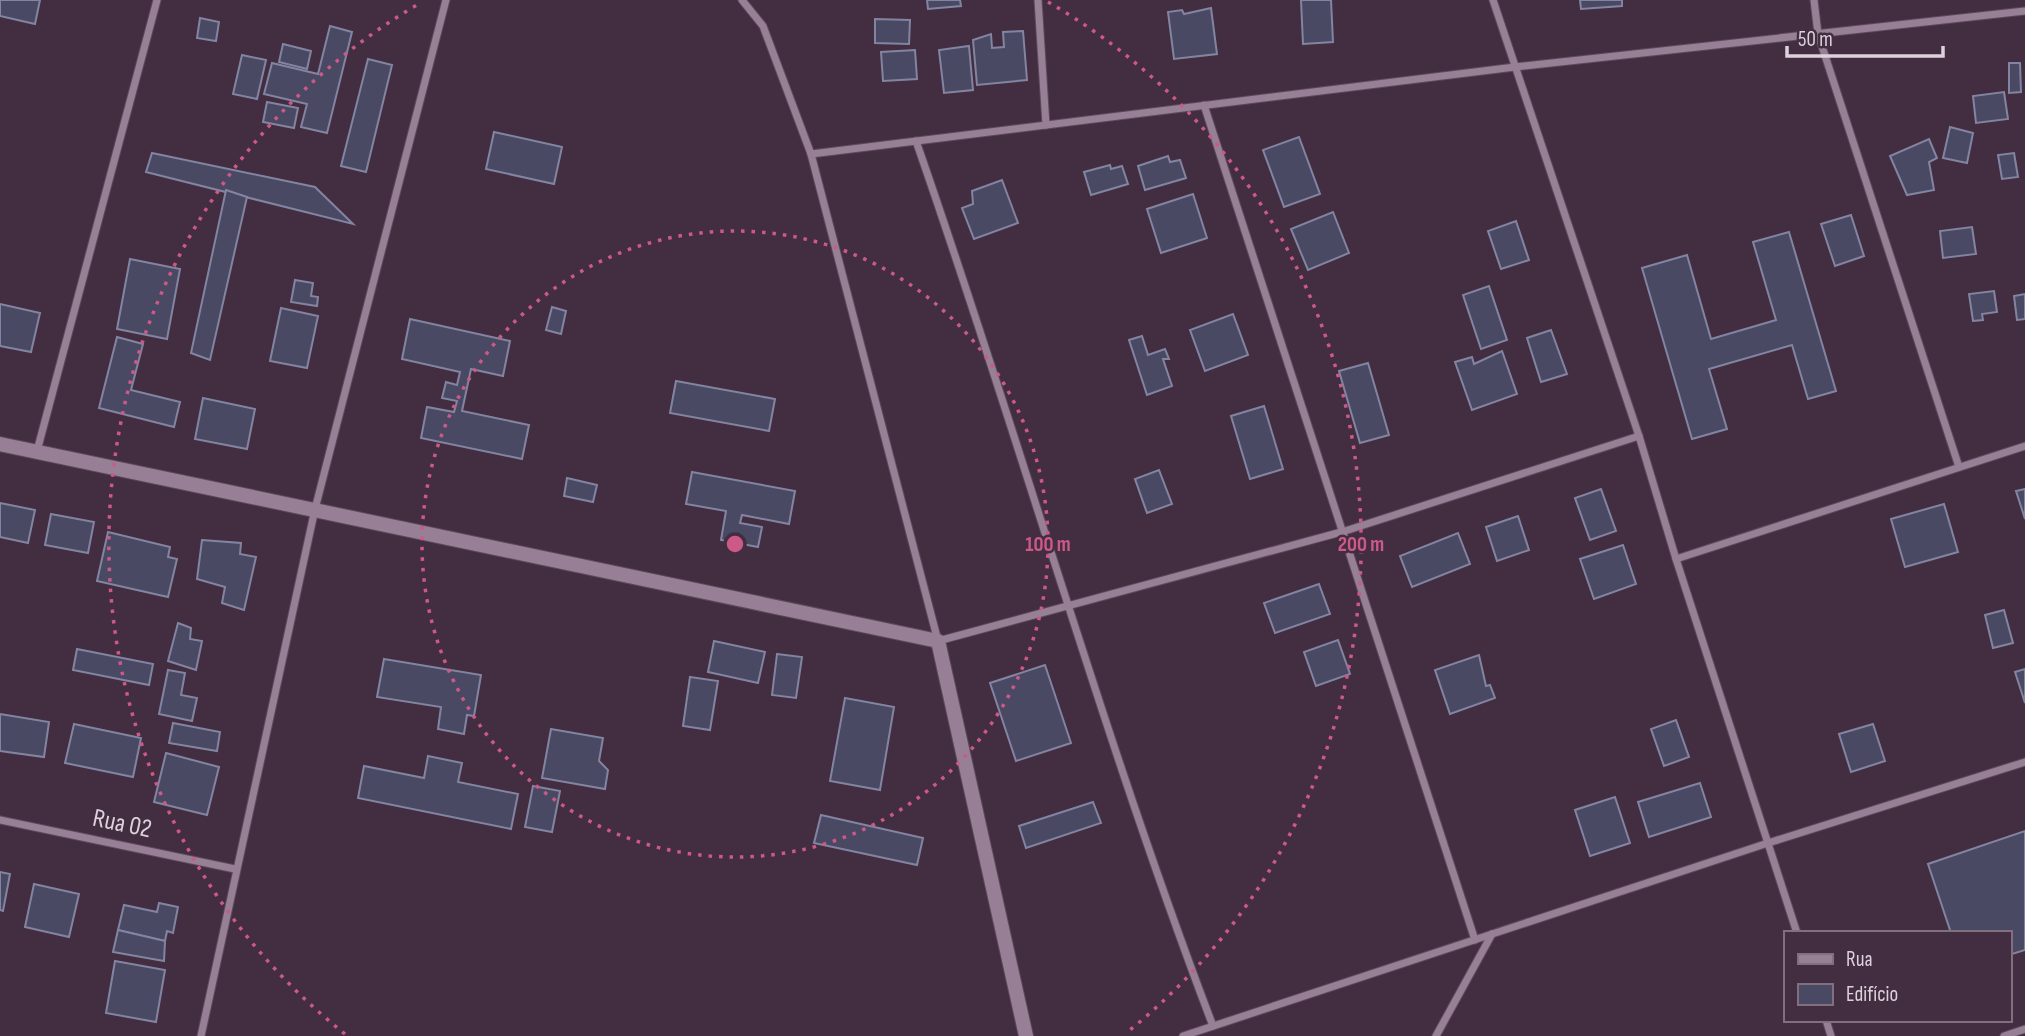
<svg xmlns="http://www.w3.org/2000/svg" width="2025" height="1036" font-family="'Sofia Sans Condensed',sans-serif">
  <rect width="100%" height="100%" fill="#432e41"/>
  <!-- building -->
  <g fill="#494964" stroke="#8384a1" stroke-width="2">
    <path d="M0,0H40L35,24L0,16Z"/>
    <path d="M927,0H960L961,6L928,9Z"/>
    <path d="M1301,0H1331L1333,42L1303,44Z"/>
    <path d="M1580,0H1622V6L1581,9Z"/>
    <path d="M1211,8L1217,54L1174,59L1168,12L1182,10L1184,14Z"/>
    <path d="M200,18L219,22L216,41L197,38Z"/>
    <path d="M875,19L910,20L909,44L875,43Z"/>
    <path d="M330,26L352,32L327,133L301,127L307,104L264,94L272,63L318,74Z"/>
    <path d="M1023,31L1027,80L977,85L973,40L991,34L992,48L1004,47L1003,32Z"/>
    <path d="M283,44L311,51L307,69L279,62Z"/>
    <path d="M969,46L973,90L944,93L939,50Z"/>
    <path d="M915,50L917,79L883,81L881,52Z"/>
    <path d="M242,55L266,60L257,99L233,94Z"/>
    <path d="M368,59L392,65L366,172L341,166Z"/>
    <path d="M2009,63H2020L2021,92L2009,93Z"/>
    <path d="M2004,92L2008,119L1976,123L1973,96Z"/>
    <path d="M267,102L298,108L294,128L263,122Z"/>
    <path d="M1950,127L1973,133L1967,163L1943,158Z"/>
    <path d="M494,132L562,147L554,184L486,169Z"/>
    <path d="M1299,137L1320,194L1284,207L1263,150Z"/>
    <path d="M1929,139L1937,158L1929,162L1934,190L1907,195L1890,156Z"/>
    <path d="M152,153L315,187L353,224L146,172Z"/>
    <path d="M2014,153L2018,177L2002,179L1998,155Z"/>
    <path d="M1168,156L1170,162L1180,160L1186,178L1145,190L1138,166Z"/>
    <path d="M1110,165L1111,169L1122,166L1128,184L1091,195L1084,172Z"/>
    <path d="M1002,180L1018,223L974,239L962,208L973,204L972,191Z"/>
    <path d="M226,190L247,197L210,360L191,353Z"/>
    <path d="M1193,194L1207,238L1161,253L1147,209Z"/>
    <path d="M1333,212L1349,253L1308,270L1291,229Z"/>
    <path d="M1851,215L1864,256L1835,266L1821,224Z"/>
    <path d="M1516,221L1529,260L1501,269L1488,231Z"/>
    <path d="M1972,227L1976,254L1943,258L1940,231Z"/>
    <path d="M1789,232L1836,391L1808,399L1792,345L1709,369L1727,429L1692,439L1642,268L1687,255L1711,339L1776,320L1753,242Z"/>
    <path d="M130,259L180,269L167,339L117,329Z"/>
    <path d="M295,280L313,283L311,296L318,297L317,306L291,302Z"/>
    <path d="M1489,286L1507,340L1481,349L1463,295Z"/>
    <path d="M1994,291L1997,312L1982,314L1983,320L1973,321L1969,294Z"/>
    <path d="M2025,294V319L2017,320L2014,296Z"/>
    <path d="M0,304L40,313L31,352L0,346Z"/>
    <path d="M552,307L566,311L561,334L546,330Z"/>
    <path d="M281,308L318,316L307,368L270,361Z"/>
    <path d="M1233,314L1248,355L1205,371L1190,330Z"/>
    <path d="M410,319L510,341L503,376L471,369L462,411L529,425L522,459L421,438L427,407L454,412L457,401L442,398L446,382L457,385L460,372L402,359Z"/>
    <path d="M1551,330L1567,374L1541,382L1527,338Z"/>
    <path d="M1142,336L1148,355L1165,349L1169,359H1163L1172,386L1147,395L1129,340Z"/>
    <path d="M117,337L143,344L131,390L180,402L174,427L99,408Z"/>
    <path d="M1502,351L1517,394L1472,410L1455,362L1472,357L1474,364Z"/>
    <path d="M1368,363L1389,435L1360,443L1339,371Z"/>
    <path d="M676,381L775,399L769,431L670,413Z"/>
    <path d="M203,398L255,409L247,449L195,439Z"/>
    <path d="M1264,406L1283,469L1250,479L1231,416Z"/>
    <path d="M1159,470L1172,504L1147,513L1135,479Z"/>
    <path d="M692,472L795,491L789,524L742,515L740,523L762,527L758,547L721,540L726,511L686,504Z"/>
    <path d="M567,478L597,485L593,502L564,496Z"/>
    <path d="M1601,489L1616,531L1590,540L1575,498Z"/>
    <path d="M2025,489V519L2016,491Z"/>
    <path d="M0,503L35,510L28,543L0,537Z"/>
    <path d="M1944,504L1958,552L1905,567L1891,519Z"/>
    <path d="M51,514L94,522L88,553L45,545Z"/>
    <path d="M1518,516L1529,550L1497,561L1486,527Z"/>
    <path d="M108,532L170,547L168,557L177,559L168,597L97,581Z"/>
    <path d="M1458,533L1470,564L1412,587L1400,556Z"/>
    <path d="M202,540L241,543L240,554L256,557L244,610L222,603L225,587L197,579Z"/>
    <path d="M1623,545L1636,584L1594,599L1580,559Z"/>
    <path d="M1319,584L1330,614L1275,633L1264,603Z"/>
    <path d="M2004,610L2013,643L1993,648L1985,615Z"/>
    <path d="M178,623L191,628L190,639L202,641L196,670L168,661Z"/>
    <path d="M1338,640L1350,674L1316,686L1304,652Z"/>
    <path d="M714,641L765,652L758,683L708,672Z"/>
    <path d="M77,649L153,664L149,685L73,670Z"/>
    <path d="M777,654L802,657L796,698L772,695Z"/>
    <path d="M1479,655L1486,686L1490,685L1495,698L1450,714L1435,670Z"/>
    <path d="M384,659L481,675L474,716L467,715L464,734L438,729L441,707L377,697Z"/>
    <path d="M1045,665L1071,743L1016,761L990,683Z"/>
    <path d="M2025,669V703L2015,672Z"/>
    <path d="M168,670L185,673L181,695L197,698L192,721L159,714Z"/>
    <path d="M690,677L718,681L710,730L683,726Z"/>
    <path d="M845,698L894,707L880,790L830,781Z"/>
    <path d="M0,714L49,722L44,757L0,751Z"/>
    <path d="M1676,720L1689,757L1664,766L1651,729Z"/>
    <path d="M173,723L220,732L217,751L169,743Z"/>
    <path d="M74,724L141,738L133,777L65,763Z"/>
    <path d="M1873,724L1885,761L1851,772L1839,734Z"/>
    <path d="M551,729L603,738L599,761L608,770L605,789L542,778Z"/>
    <path d="M166,753L219,767L207,815L154,802Z"/>
    <path d="M428,756L462,763L458,782L518,794L511,829L358,798L364,766L424,778Z"/>
    <path d="M1700,783L1711,817L1649,837L1638,802Z"/>
    <path d="M533,786L560,791L552,832L525,827Z"/>
    <path d="M1615,797L1630,843L1590,856L1575,810Z"/>
    <path d="M1093,802L1101,823L1026,848L1019,826Z"/>
    <path d="M821,815L923,838L917,865L814,843Z"/>
    <path d="M2025,831V950L2009,955V933H1951L1928,864Z"/>
    <path d="M0,872L10,874L3,911L0,910Z"/>
    <path d="M34,884L79,894L69,937L25,927Z"/>
    <path d="M159,903L178,907L173,933L167,931L165,941L118,930L124,905L157,912Z"/>
    <path d="M118,930L165,941L164,961L113,952Z"/>
    <path d="M115,961L165,970L156,1022L106,1013Z"/>
  </g>
  <g fill="none" stroke-linecap="round" stroke-linejoin="round">
    <defs>
      <g id="street">
        <path d="M742,0L763,26L811,154L938,641L1345,531L1639,436"/>
        <path d="M1038,0L1046,125"/>
        <path d="M1493,0L1639,436L1676,559L1797,933"/>
        <path d="M1814,0L1818,34L1959,467"/>
        <path d="M1204,105L1475,940"/>
        <path d="M916,141C1019,435 1102,735 1213,1026"/>
        <path d="M811,154L1515,67L2025,11"/>
        <path d="M37,451L157,0"/>
        <path d="M1676,559L2025,446"/>
        <path d="M0,820L235,869"/>
        <path d="M1826,1020L1831,1036"/>
        <path d="M201,1036L315,509L446,0"/>
        <path d="M1183,1036L1768,843L2025,762"/>
        <path d="M1436,1036L1492,934"/>
        <path d="M2004,1036L2025,1029"/>
      </g>
      <path id="secondary" d="M0,444L938,641L1026,1036"/>
    </defs>
    <!-- street casing -->
    <use href="#street" stroke="#5c4a5b" stroke-width="9"/>
    <!-- secondary casing -->
    <use href="#secondary" stroke="#5c4a5b" stroke-width="16"/>
    <!-- street -->
    <use href="#street" stroke="#977f95" stroke-width="7"/>
    <!-- secondary -->
    <use href="#secondary" stroke="#977f95" stroke-width="14"/>
  </g>
  <!-- distance rings -->
  <g fill="none" stroke="#cc5988" stroke-width="3.5" stroke-dasharray="3.5 7">
    <circle cx="735" cy="544" r="313"/>
    <path d="M345 1034A626 626 0 0 1 422 2M1048 2A626 626 0 0 1 1125 1034"/>
  </g>
  <g text-anchor="middle" dominant-baseline="central" stroke-width="5" stroke-linejoin="round" paint-order="stroke">
    <!-- street labels -->
    <g font-size="26" fill="#ded1dd" stroke="#432e41">
      <text transform="translate(122 824) rotate(12)">Rua 02</text>
    </g>
  </g>
  <circle cx="735" cy="544" r="10" fill="#cc5988" stroke="#432e41" stroke-width="3.5"/>
  <g font-size="21" text-anchor="middle" font-weight="bold" fill="#cc5988" stroke="#432e41" stroke-width="5" stroke-linejoin="round" paint-order="stroke">
    <text x="1048" y="551">100 m</text>
    <text x="1361" y="551">200 m</text>
  </g>
  <!-- legend -->
  <rect x="1784" y="931" width="228" height="91" fill="#432e41" stroke="#816f7f" stroke-width="2"/>
  <rect x="1798" y="954" width="35" height="10" fill="#977f95" stroke="#816f7f" stroke-width="2"/>
  <text x="1846" y="966" font-size="21" fill="#ded1dd">Rua</text>
  <rect x="1798" y="984" width="35" height="21" fill="#494964" stroke="#816f7f" stroke-width="2"/>
  <text x="1846" y="1001" font-size="21" fill="#ded1dd">Edifício</text>
  <!-- scale -->
  <path d="M1787 46v10h156v-10" fill="none" stroke="#ded1dd" stroke-width="3.5"/>
  <text x="1798" y="46" font-size="21" fill="#ded1dd" stroke="#432e41" stroke-width="5" paint-order="stroke">50 m</text>
</svg>
